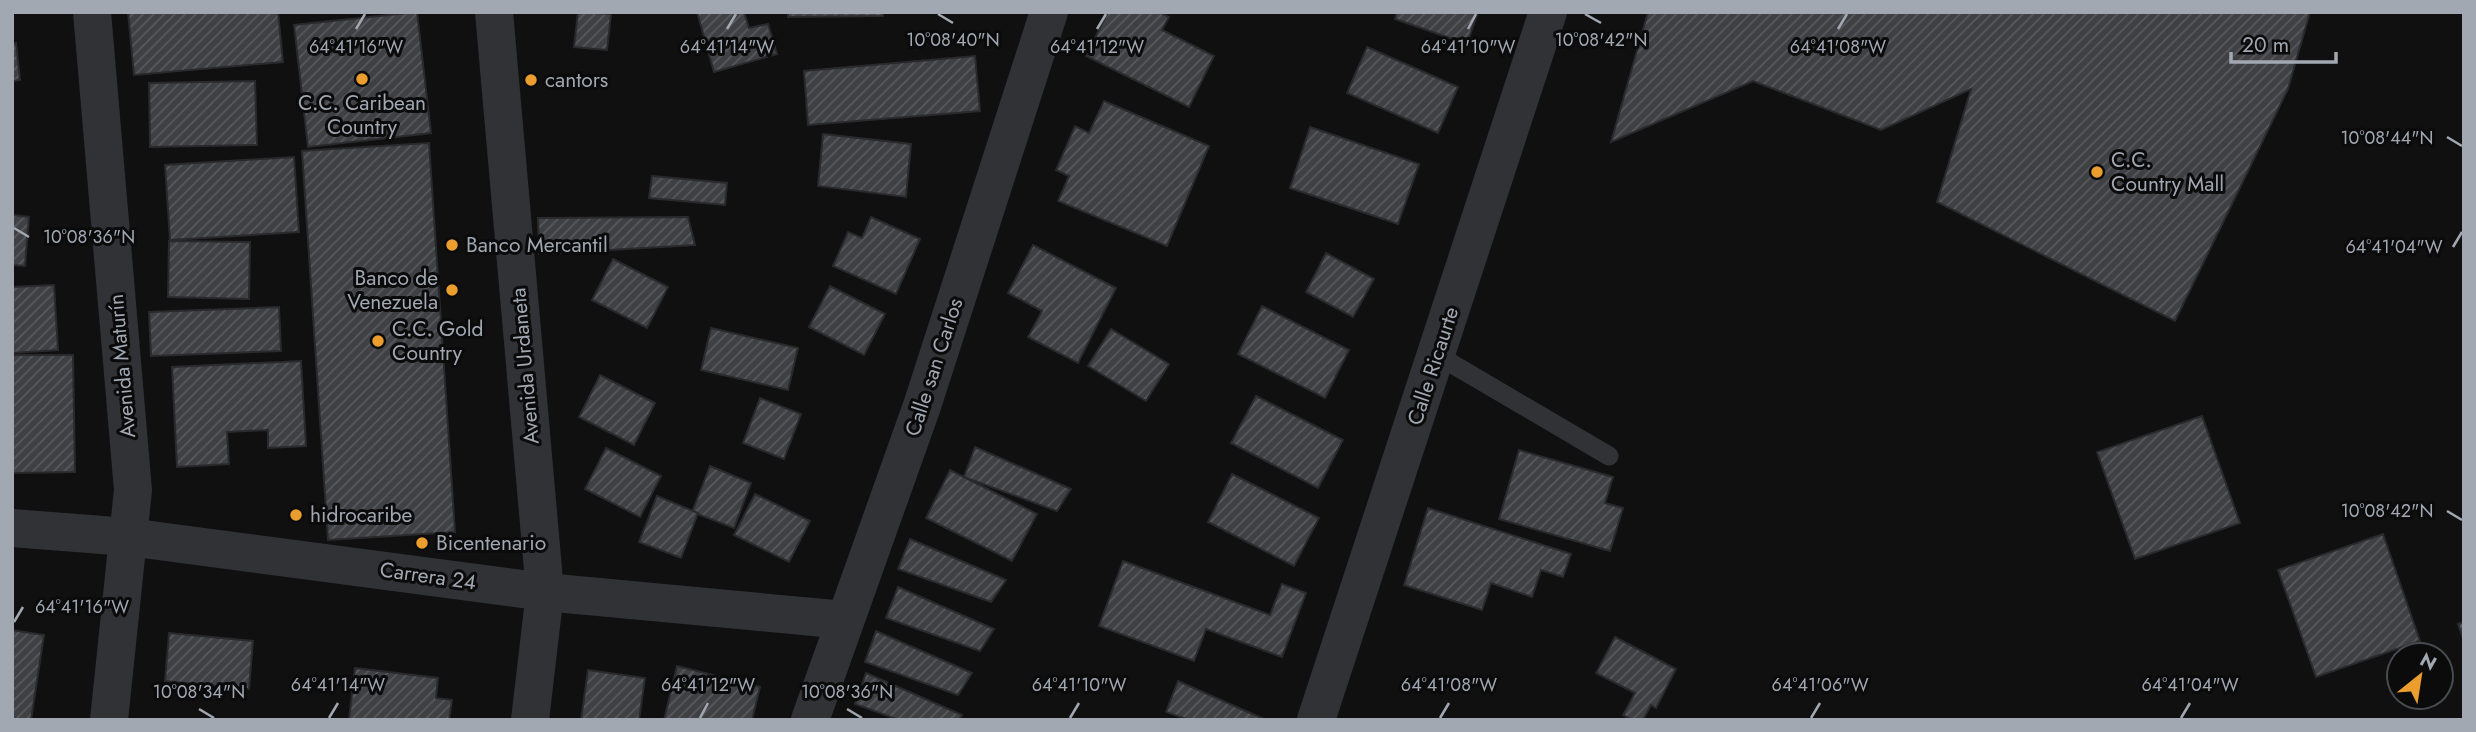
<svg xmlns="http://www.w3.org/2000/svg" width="2476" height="732" font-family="Jost,sans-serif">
  <defs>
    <pattern id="building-hatch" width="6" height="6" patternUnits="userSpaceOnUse" patternTransform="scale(1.75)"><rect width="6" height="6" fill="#3f4044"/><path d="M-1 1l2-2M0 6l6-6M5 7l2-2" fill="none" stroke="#58595d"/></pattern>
  </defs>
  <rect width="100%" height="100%" fill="#101011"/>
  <!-- building -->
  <g fill="url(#building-hatch)" stroke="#2a2a2d" stroke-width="2">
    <path d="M128,12H278L283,62L134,75Z"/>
    <path d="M417,12L431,133L308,147L294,25Z"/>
    <path d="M578,12L611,14L607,50L574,47Z"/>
    <path d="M697,12H744L749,28L768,24L777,54L714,72Z"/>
    <path d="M788,12H883V16L788,17Z"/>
    <path d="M1108,12H1159L1169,17L1162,30L1214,56L1189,107L1086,56Z"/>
    <path d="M1397,12H1478L1467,44L1395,19Z"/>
    <path d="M2310,12L2288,89L2175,321L1937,202L1971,89L1881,130L1753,81L1611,142L1648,12Z"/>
    <path d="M16,43L20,80L12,81V44Z"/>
    <path d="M1367,47L1458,87L1438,133L1347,93Z"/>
    <path d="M975,56L980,111L808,125L804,71Z"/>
    <path d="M255,81L257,145L150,147L149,83Z"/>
    <path d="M1104,101L1209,146L1167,246L1058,201L1069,176L1056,170L1075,126L1089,133Z"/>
    <path d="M1310,127L1419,164L1398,224L1290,188Z"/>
    <path d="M823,134L911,144L906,197L818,186Z"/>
    <path d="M429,143L455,532L328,540L302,151Z"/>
    <path d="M294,157L299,232L170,240L165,165Z"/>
    <path d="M652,176L727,183L725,205L649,198Z"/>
    <path d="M12,215L29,217L25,266L12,265Z"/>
    <path d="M688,217L695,245L539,254L538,218Z"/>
    <path d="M871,217L920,239L896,294L833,266L848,232L862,238Z"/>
    <path d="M169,241L250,242L249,299L168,297Z"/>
    <path d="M1033,245L1116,288L1078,363L1028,337L1042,311L1008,293Z"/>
    <path d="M1326,253L1374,279L1353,317L1306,292Z"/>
    <path d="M613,259L668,287L647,328L592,300Z"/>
    <path d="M54,285L58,350L12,353V287Z"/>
    <path d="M830,286L885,314L864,355L809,327Z"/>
    <path d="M1262,306L1349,350L1325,398L1238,354Z"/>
    <path d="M279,307L281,351L151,356L149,312Z"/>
    <path d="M711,328L798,348L788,390L701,370Z"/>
    <path d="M1111,329L1169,364L1146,401L1088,366Z"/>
    <path d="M12,355H73L75,472L12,473Z"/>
    <path d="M301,361L306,446L268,448V430L227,432L229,464L177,467L172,367Z"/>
    <path d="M600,375L655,403L634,445L579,417Z"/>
    <path d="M1256,396L1343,440L1318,488L1231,443Z"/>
    <path d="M760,398L801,414L784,459L743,443Z"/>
    <path d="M2202,416L2240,523L2135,559L2097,452Z"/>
    <path d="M975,447L1071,489L1057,511L964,477Z"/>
    <path d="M606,448L661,476L640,517L585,489Z"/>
    <path d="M1519,450L1613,477L1605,503L1623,508L1610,551L1499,519Z"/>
    <path d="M710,466L751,483L734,528L692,512Z"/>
    <path d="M950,470L1037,514L1012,561L926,518Z"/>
    <path d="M1232,474L1319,518L1294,566L1208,522Z"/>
    <path d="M755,494L810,521L789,562L734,535Z"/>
    <path d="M657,496L698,513L681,558L639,542Z"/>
    <path d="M1428,508L1571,554L1563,577L1541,570L1532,597L1491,583L1482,610L1404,585Z"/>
    <path d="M2383,534L2420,641L2316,677L2278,570Z"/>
    <path d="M910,539L1006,580L991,602L898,569Z"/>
    <path d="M1123,561L1270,615L1282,584L1306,593L1282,657L1206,629L1194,661L1099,626Z"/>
    <path d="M898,587L994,629L980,651L886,618Z"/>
    <path d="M2464,622V641L2458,624Z"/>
    <path d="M12,630L44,635L31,720H12Z"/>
    <path d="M876,631L972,673L958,695L865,662Z"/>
    <path d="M169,633L253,641L249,689L165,681Z"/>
    <path d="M1615,637L1676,669L1656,708L1651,705L1643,720H1632L1623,715L1635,693L1596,673Z"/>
    <path d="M677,666L760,687L752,720H664Z"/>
    <path d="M355,668L438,678L436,698L452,700L449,720H349Z"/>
    <path d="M588,670L645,678L639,720H581Z"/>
    <path d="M866,673L962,715L959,720H899L855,704Z"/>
    <path d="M1178,681L1266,720H1189L1166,712Z"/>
  </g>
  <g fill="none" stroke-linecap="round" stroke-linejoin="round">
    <!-- service -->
    <path stroke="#313236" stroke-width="19" d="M1437,355L1609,456"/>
    <!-- minor -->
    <g stroke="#313236" stroke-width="38">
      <path d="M92,12L133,490L109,720"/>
      <path d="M494,12L545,592L530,720"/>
      <path d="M12,528L128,537L545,592L845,620"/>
      <path d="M810,720L922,406L1049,12"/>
      <path d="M1316,720L1548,12"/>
    </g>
  </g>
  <!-- ticks -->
  <path fill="none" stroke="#a1a8b2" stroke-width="2.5" d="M938,14L953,23M1585,14L1601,23M356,29L365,14M727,29L736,14M1097,29L1106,14M1468,29L1476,14M1838,29L1847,14M2447,137L2462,146M14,228L29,237M2453,247L2462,232M2447,511L2462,520M14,622L23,607M199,709L214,718M847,709L862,718M329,718L338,703M700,718L708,703M1070,718L1079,703M1440,718L1449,703M1811,718L1820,703M2181,718L2190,703"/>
  <!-- markers -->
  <g fill="#eb9d2e" stroke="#0b0b0c" stroke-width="2.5">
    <circle cx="362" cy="79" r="7"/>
    <circle cx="531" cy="80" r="7"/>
    <circle cx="2097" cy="172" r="7"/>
    <circle cx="452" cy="245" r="7"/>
    <circle cx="452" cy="290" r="7"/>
    <circle cx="378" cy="341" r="7"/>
    <circle cx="296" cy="515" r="7"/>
    <circle cx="422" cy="543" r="7"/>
  </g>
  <g text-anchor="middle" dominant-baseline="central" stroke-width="6" stroke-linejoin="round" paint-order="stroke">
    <!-- poi labels -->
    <g font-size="21" fill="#a1a8b2" stroke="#0b0b0c" text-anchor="start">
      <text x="545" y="80">cantors</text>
      <text x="362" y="103" text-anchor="middle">C.C. Caribean<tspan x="362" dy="24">Country</tspan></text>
      <text x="2111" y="160">C.C.<tspan x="2111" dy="24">Country Mall</tspan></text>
      <text x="466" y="245">Banco Mercantil</text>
      <text x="438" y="278" text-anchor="end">Banco de<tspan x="438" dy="24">Venezuela</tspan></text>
      <text x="392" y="329">C.C. Gold<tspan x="392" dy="24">Country</tspan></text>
      <text x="310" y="515">hidrocaribe</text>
      <text x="436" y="543">Bicentenario</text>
    </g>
    <!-- street labels -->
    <g font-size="21" fill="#a1a8b2" stroke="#0b0b0c">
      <text transform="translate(122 366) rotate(-95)">Avenida Maturín</text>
      <text transform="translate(525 366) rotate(-95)">Avenida Urdaneta</text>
      <text transform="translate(1433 366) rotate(-72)">Calle Ricaurte</text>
      <text transform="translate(934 367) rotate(-72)">Calle san Carlos</text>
      <text transform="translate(428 576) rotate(8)">Carrera 24</text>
    </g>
  </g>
  <g font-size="18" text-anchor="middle" fill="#a1a8b2" stroke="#0b0b0c" stroke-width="6" stroke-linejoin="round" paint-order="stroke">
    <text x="953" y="46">10°08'40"N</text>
    <text x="1601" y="46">10°08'42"N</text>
    <text x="356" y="53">64°41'16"W</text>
    <text x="727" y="53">64°41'14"W</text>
    <text x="1097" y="53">64°41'12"W</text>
    <text x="1468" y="53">64°41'10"W</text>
    <text x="1838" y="53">64°41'08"W</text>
    <text x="2387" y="144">10°08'44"N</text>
    <text x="89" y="243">10°08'36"N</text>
    <text x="2394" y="253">64°41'04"W</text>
    <text x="2387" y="517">10°08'42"N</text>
    <text x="82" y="613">64°41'16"W</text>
    <text x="338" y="691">64°41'14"W</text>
    <text x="708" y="691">64°41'12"W</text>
    <text x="1079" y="691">64°41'10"W</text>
    <text x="1449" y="691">64°41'08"W</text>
    <text x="1820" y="691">64°41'06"W</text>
    <text x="2190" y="691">64°41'04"W</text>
    <text x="199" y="698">10°08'34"N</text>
    <text x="847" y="698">10°08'36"N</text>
  </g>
  <!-- border -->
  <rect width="2476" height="732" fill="none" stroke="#a1a8b2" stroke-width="28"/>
  <!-- north arrow -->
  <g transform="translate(2420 676) rotate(30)"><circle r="33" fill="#0b0b0c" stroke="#474a4e" stroke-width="2"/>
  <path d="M0-5L12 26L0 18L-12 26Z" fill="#eb9d2e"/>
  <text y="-10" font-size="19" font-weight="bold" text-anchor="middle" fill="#a1a8b2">N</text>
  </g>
  <!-- scale -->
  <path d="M2231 52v10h105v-10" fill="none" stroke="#a1a8b2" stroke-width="3.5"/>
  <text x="2242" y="52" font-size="21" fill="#a1a8b2" stroke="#0b0b0c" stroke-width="5" paint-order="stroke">20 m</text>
</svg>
